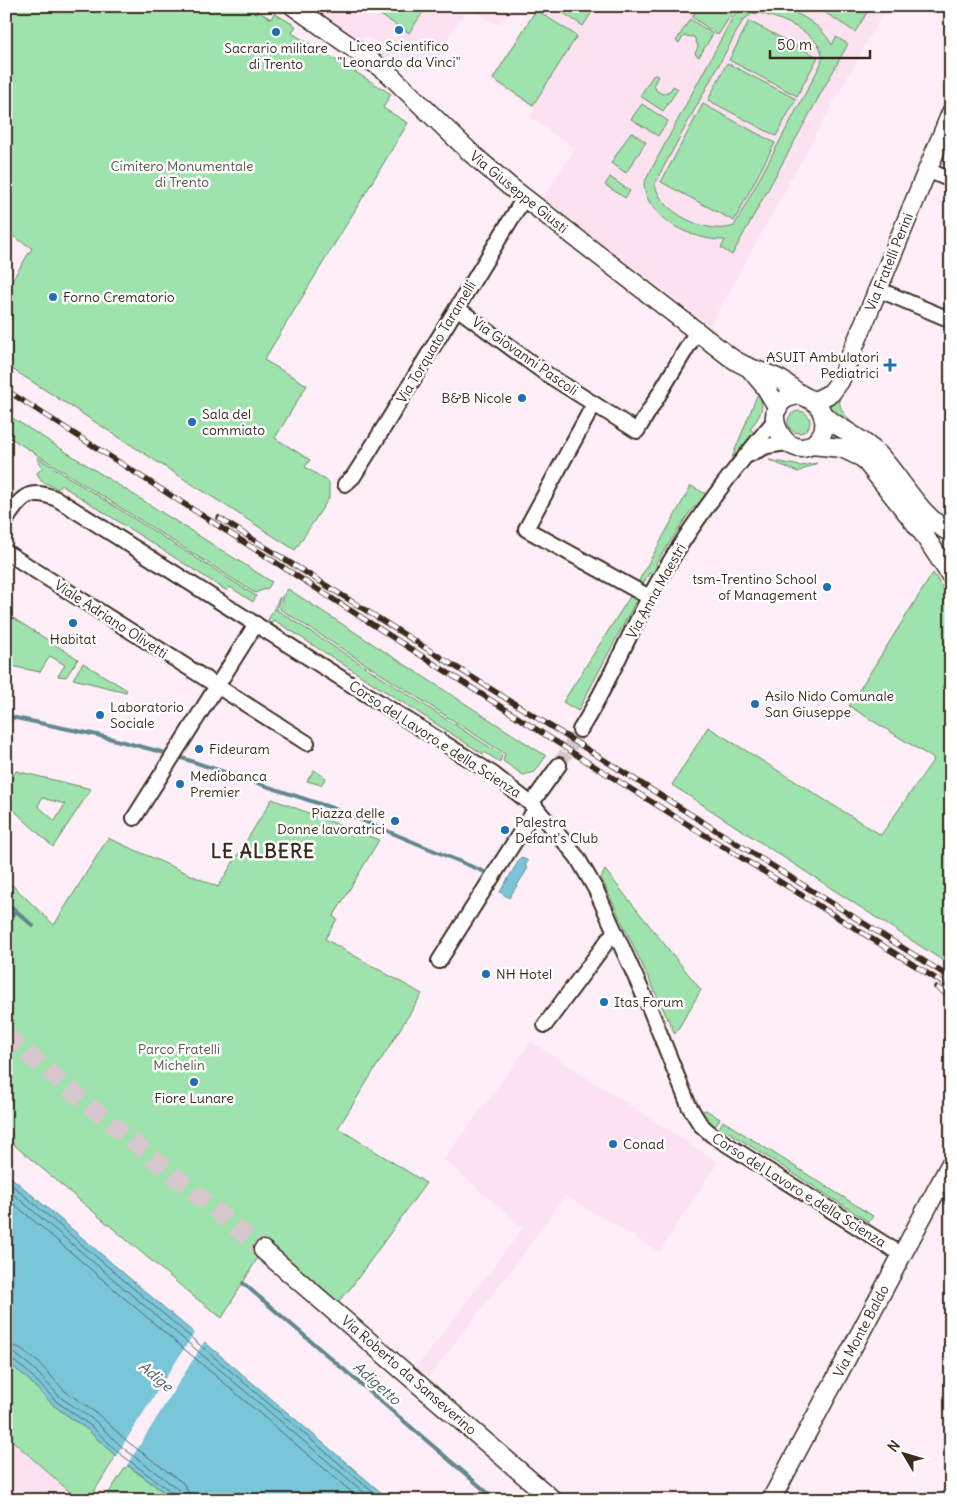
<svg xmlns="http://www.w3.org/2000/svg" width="957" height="1506" font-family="Delius,sans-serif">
  <rect width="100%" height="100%" fill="#fdeef7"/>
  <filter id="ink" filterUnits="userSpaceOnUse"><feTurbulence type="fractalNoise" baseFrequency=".02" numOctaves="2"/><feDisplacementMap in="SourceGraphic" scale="10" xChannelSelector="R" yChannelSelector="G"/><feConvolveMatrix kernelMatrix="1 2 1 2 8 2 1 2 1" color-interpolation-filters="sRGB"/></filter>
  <g filter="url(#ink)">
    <!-- built -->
    <g fill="#fce2f1">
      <path d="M311,6H514L502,22L496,24L468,8L433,60L423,54L417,63L400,51L392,62L381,54V45L368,37L359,41Z"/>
      <path d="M535,6H887L710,326L543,198L575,149L530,117L535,108L490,81L536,8Z"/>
      <path d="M531,1042L718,1162L659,1252L565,1195L518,1261L429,1377L416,1368L523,1228L444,1159Z"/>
      <path d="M6,1435L79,1500H6Z"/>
    </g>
    <!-- green -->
    <g fill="#9ee2ad" stroke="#6c8666" fill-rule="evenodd">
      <path d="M6,6H250L271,19L274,13L296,26L292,33L391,94L383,108L408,123L264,360L307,385L275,438L310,460L305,467L329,482V498L295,550L6,365V290L32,248L6,232Z"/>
      <path d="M377,6H406L413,10L415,6H427L409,33L374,11Z"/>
      <path d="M553,6H596L583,26Z"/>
      <path d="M699,6H737L718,35L692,17Z"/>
      <path d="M779,6C799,13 822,25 832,45L836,37L848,44L732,255L721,248L725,240C694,241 645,219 644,183L734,15L744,6ZM759,13C777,17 820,33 822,55C823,58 821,63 820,66L734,226C709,236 658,212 655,183L743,20L752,14Z"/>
      <path d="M815,6H871L855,32Z"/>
      <path d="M536,10L577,36L533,105L493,79Z"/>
      <path d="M690,19L713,34L699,57L695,54L698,46L694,37L684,36L679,43L676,41Z"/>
      <path d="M749,21L818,57L797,96L729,60Z"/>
      <path d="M727,63L796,99L776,136L708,100Z"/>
      <path d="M654,74L658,76L654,84L656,90L662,94L670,91L673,86L678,89L663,111L640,96Z"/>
      <path d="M642,104L668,121L658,136L631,119Z"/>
      <path d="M703,104L775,143L734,221L661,182Z"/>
      <path d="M631,132L646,142L626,173L611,163Z"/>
      <path d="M610,177L630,191L625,198L605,185Z"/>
      <path d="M758,393C766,408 760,416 750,429L754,432L729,465Z"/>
      <path d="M840,395C837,409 847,417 856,427L835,416L824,403Z"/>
      <circle cx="799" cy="422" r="11"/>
      <path d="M6,414L272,582L268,588L255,593L6,435Z"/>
      <path d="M37,457L256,596L253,602L230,587L227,591L61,485L58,489L41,481L37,473L42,468Z"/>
      <path d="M769,460L801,466L817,463L798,472Z"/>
      <path d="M691,486L708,495L692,509L656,563L657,570L654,576L649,573L642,586L637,584Z"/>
      <path d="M933,573L951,600V673L942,687L951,695V966L672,785L708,727L881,835L934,759L849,706Z"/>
      <path d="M288,589L546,756L535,772L523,775L503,761L505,754L280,609L282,597Z"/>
      <path d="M631,595L636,601L578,711L563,702Z"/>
      <path d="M280,597L277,610L502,755L500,762L484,752L483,754L274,620L271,624L268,620Z"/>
      <path d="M13,618L78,659L66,677L58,676L65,665L50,656L40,672L6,665V629Z"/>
      <path d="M83,663L127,690L126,692L73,679Z"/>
      <path d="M314,770L326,778L321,785L307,781Z"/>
      <path d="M16,771L91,789L53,847L6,803V786ZM42,798L65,804L55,821L38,806Z"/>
      <path d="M272,799L379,840L333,917L337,919L325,939L422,994L338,1128L426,1183L350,1289L336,1304L267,1242L222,1318L193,1296L6,1138V879L54,925L108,838L218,887Z"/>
      <path d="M605,870L701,990L675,1034L601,878Z"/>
      <path d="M706,1110L720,1119L714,1128L706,1122L700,1112Z"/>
      <path d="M723,1121L873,1216L869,1222L727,1131L725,1134L718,1130Z"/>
      <path d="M6,1361L25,1376L53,1405L88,1430L116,1456L89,1500H79L6,1435Z"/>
      <path d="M127,1465L174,1500H104Z"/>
    </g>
    <!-- water -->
    <g fill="#7ac6d9" stroke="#61888e">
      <path d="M521,857L528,861L525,866L528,868L509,898L500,892Z"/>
      <path d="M6,1173L390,1500H174L116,1456L88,1430L53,1405L25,1376L6,1361Z"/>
    </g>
    <!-- pier -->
    <path fill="#fdeef7" d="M196,1330L206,1339L126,1467L114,1459Z"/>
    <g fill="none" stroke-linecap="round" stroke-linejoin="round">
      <!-- shore -->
      <g stroke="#546869" stroke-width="1">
        <path d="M6,1180L382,1500"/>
        <path d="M6,1188L373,1500"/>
        <path d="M6,1197L361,1500"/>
        <path d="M6,1344L20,1348L38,1362L65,1391L99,1415L128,1442L183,1483L188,1491L190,1500"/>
        <path d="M6,1351L14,1353L32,1367L60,1397L95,1421L123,1448L178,1489L182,1500"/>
        <path d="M6,1357L11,1359L28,1372L56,1401L91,1426L119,1453L174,1494L176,1500"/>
      </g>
      <!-- stream -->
      <g stroke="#61888e" stroke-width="4">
        <path d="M6,716L97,735L169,754"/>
        <path d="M176,756L335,809L487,873"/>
        <path d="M6,902L33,926"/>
        <path d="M6,925L16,911"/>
        <path d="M243,1283L496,1500"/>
      </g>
      <!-- minor-tunnel -->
      <path stroke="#d6c7cc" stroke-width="14" stroke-dasharray="14 7" stroke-linecap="butt" d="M559,765L580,730"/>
      <!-- tertiary-tunnel -->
      <path stroke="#d6c7cc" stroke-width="18" stroke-dasharray="18 9" stroke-linecap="butt" d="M6,1036L263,1250"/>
      <defs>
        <g id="minor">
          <path d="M927,170L951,180"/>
          <path d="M877,289L951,320"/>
          <path d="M457,308L545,373L637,431L697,331"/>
          <path d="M594,404L526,529L649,597"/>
          <path d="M748,455L767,446L786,443"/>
          <path d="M345,484L353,477L367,455L524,198"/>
          <path d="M6,520C21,497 29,487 57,499L493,774L536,808L577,857L596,890L650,1009L689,1106L700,1124L712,1135L902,1255"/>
          <path d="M6,552L307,743"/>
          <path d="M580,730C607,687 626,640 650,596C684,533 729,475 775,420"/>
          <path d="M531,804L559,765"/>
          <path d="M134,818L256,624"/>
          <path d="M439,961L536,808"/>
          <path d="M545,1025L614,932"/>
        </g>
        <g id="tertiary">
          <path d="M293,6L388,73L472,154L508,185L730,357C747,369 756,369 775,377C784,380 792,389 800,394C810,400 818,401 822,413C826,422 825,431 819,438C790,475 746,397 802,395"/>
          <path d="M751,370L766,388L778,408"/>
          <path d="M815,401L831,393L840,381L951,113"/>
          <path d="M823,415C841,430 864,439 880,456C903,481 920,517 951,533"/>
          <path d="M811,445L842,448L863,458L922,532L951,576"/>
          <path d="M263,1250L553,1500"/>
          <path d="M771,1500L951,1163"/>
        </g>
      </defs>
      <!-- minor casing -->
      <use href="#minor" stroke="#3b2a1e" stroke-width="18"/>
      <!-- tertiary casing -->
      <use href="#tertiary" stroke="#3b2a1e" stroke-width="21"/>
      <!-- minor -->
      <use href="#minor" stroke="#fff" stroke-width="14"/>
      <!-- tertiary -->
      <use href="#tertiary" stroke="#fff" stroke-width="18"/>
      <defs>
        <g id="rail">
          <path d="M6,390L586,761L951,988"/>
          <path d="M219,518L951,978"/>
          <path d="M936,987L951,997"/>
        </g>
      </defs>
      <!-- rail casing -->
      <use href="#rail" stroke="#3b2a1e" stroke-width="5.5"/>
      <!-- rail -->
      <use href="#rail" stroke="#fff" stroke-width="4" stroke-dasharray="11" stroke-linecap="butt"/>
    </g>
  </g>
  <!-- markers -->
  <g fill="#1f6fb2" stroke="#fff" stroke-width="2">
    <circle cx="399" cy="30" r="5"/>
    <circle cx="276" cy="32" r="5"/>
    <circle cx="53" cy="297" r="5"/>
    <path d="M887.5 357.5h5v5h5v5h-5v5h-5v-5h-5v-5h5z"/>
    <circle cx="522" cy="398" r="5"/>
    <circle cx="192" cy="422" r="5"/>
    <circle cx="827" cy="587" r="5"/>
    <circle cx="73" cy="623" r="5"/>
    <circle cx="755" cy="704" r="5"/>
    <circle cx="100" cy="715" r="5"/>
    <circle cx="199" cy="749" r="5"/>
    <circle cx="180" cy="784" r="5"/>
    <circle cx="395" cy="821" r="5"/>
    <circle cx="505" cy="830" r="5"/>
    <circle cx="486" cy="974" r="5"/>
    <circle cx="604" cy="1002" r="5"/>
    <circle cx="194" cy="1082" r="5"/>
    <circle cx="613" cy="1144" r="5"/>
  </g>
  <g text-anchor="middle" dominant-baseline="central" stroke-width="5" stroke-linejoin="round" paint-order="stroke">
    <!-- poi labels -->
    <g font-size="14" fill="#3b2a1e" stroke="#fff" text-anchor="start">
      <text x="399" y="46" text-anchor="middle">Liceo Scientifico<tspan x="399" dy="16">"Leonardo da Vinci"</tspan></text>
      <text x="276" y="48" text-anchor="middle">Sacrario militare<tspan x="276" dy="16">di Trento</tspan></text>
      <text x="63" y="297">Forno Crematorio</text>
      <text x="879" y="357" text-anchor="end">ASUIT Ambulatori<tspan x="879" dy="16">Pediatrici</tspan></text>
      <text x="512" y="398" text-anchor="end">B&amp;B Nicole</text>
      <text x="202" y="414">Sala del<tspan x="202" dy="16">commiato</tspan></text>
      <text x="817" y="579" text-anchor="end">tsm-Trentino School<tspan x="817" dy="16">of Management</tspan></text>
      <text x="73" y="639" text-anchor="middle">Habitat</text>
      <text x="765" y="696">Asilo Nido Comunale<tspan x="765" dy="16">San Giuseppe</tspan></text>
      <text x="110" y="707">Laboratorio<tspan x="110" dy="16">Sociale</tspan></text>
      <text x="209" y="749">Fideuram</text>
      <text x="190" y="776">Mediobanca<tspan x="190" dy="16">Premier</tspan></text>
      <text x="385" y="813" text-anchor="end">Piazza delle<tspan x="385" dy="16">Donne lavoratrici</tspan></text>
      <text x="515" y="822">Palestra<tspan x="515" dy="16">Defant's Club</tspan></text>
      <text x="496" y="974">NH Hotel</text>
      <text x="614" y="1002">Itas Forum</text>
      <text x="194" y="1098" text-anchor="middle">Fiore Lunare</text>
      <text x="623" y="1144">Conad</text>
    </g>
    <!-- park labels -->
    <g font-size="14" fill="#545842" stroke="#fff">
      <text x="182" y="166">Cimitero Monumentale<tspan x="182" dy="16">di Trento</tspan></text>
      <text x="179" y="1049">Parco Fratelli<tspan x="179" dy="16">Michelin</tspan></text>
    </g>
    <!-- street labels -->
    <g font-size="14" fill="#3b2a1e" stroke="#fff">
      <text transform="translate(519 192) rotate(39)">Via Giuseppe Giusti</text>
      <text transform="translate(889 262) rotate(-68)">Via Fratelli Perini</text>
      <text transform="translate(436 342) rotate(-59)">Via Torquato Taramelli</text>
      <text transform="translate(525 356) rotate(35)">Via Giovanni Pascoli</text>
      <text transform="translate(656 591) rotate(-61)">Via Anna Maestri</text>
      <text transform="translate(111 619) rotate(33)">Viale Adriano Olivetti</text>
      <text transform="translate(435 739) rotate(33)">Corso del Lavoro e della Scienza</text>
      <text transform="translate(799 1190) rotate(32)">Corso del Lavoro e della Scienza</text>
      <text transform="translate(861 1331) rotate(-62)">Via Monte Baldo</text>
      <text transform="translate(409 1375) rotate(41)">Via Roberto da Sanseverino</text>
    </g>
    <!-- water labels -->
    <g font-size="15" font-style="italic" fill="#51615f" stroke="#fff">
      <text transform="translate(156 1376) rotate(40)">Adige</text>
      <text transform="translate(377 1383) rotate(41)">Adigetto</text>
    </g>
    <!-- district labels -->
    <g font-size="19" font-weight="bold" letter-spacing="1" fill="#3b2a1e" stroke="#fff">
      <text x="263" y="851">LE ALBERE</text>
    </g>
  </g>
  <!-- margin -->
  <rect width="957" height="1506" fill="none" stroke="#fff" stroke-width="25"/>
  <rect x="12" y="12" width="932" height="1481" fill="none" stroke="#3b2a1e" stroke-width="2" filter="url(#ink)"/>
  <!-- north arrow -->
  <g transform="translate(904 1454) rotate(308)" stroke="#ffffff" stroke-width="4" paint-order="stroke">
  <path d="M0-4L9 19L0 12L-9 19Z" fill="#3b2a1e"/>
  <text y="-8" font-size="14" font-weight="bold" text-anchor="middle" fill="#3b2a1e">N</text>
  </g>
  <!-- scale -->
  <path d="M770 50v8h100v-8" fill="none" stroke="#3b2a1e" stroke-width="2.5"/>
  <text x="777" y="50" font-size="15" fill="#3b2a1e" stroke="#ffffff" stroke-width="4" paint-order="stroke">50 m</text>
</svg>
